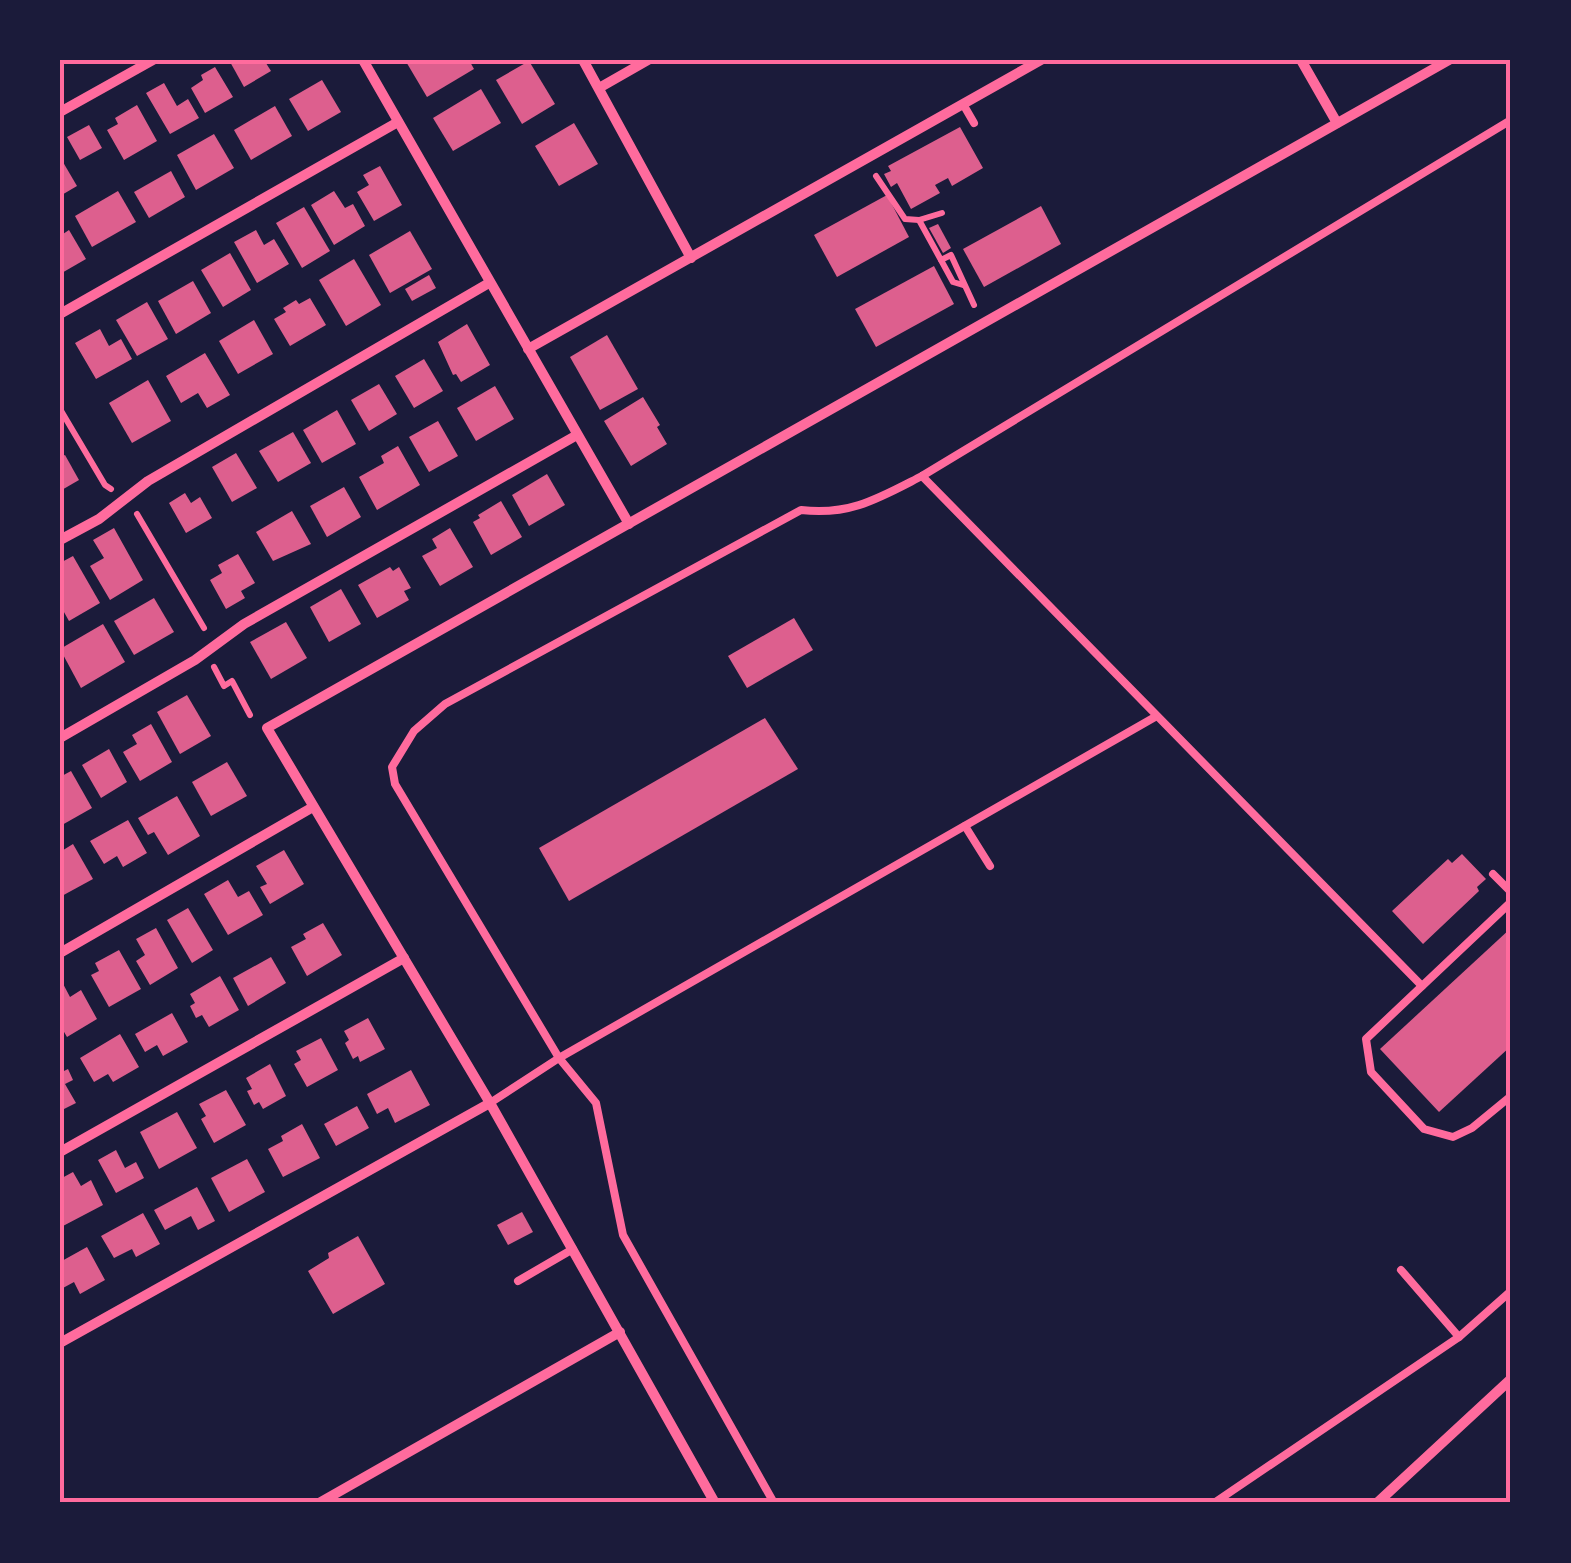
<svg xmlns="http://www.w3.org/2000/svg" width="1571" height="1563" font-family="'PT Sans',sans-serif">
  <rect width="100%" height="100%" fill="#1b1b3a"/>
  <!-- building -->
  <g fill="#dd5f8e">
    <path d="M229,60H264L271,71L244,87Z"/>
    <path d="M405,60H469L474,69L427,97Z"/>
    <path d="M529,61L555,104L522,124L496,80Z"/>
    <path d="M215,67L233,97L205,113L191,88L203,80L201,75Z"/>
    <path d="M322,80L341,112L308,131L289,99Z"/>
    <path d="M164,83L177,106L188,99L199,118L170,134L146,93Z"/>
    <path d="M481,89L501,123L453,151L433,118Z"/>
    <path d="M137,105L157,141L124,160L107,130L118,124L115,118Z"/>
    <path d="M275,106L292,136L251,160L234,130Z"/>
    <path d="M574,123L598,164L559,186L535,146Z"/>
    <path d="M89,125L102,148L80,160L67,137Z"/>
    <path d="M960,127L983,168L952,186L948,178L935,185L940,193L911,209L897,183L891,187L884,174L891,171L888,166Z"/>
    <path d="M214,134L234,168L196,190L177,155Z"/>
    <path d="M60,157L77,186L60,196Z"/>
    <path d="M380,166L402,205L374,221L357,192L369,185L363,175Z"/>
    <path d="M171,171L185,197L149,218L134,192Z"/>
    <path d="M118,191L136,222L92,247L75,216Z"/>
    <path d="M334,191L345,208L353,204L365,226L334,245L311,205Z"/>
    <path d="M887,195L909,237L837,277L814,235Z"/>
    <path d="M1041,206L1061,244L984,287L963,249Z"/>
    <path d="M304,207L330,251L302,268L276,223Z"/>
    <path d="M938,224L951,248L943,253L929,228Z"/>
    <path d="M69,230L86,259L60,274V236Z"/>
    <path d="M256,230L264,245L274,239L289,264L257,283L234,242Z"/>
    <path d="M410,231L432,269L390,293L369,255Z"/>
    <path d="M230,253L251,290L223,307L201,270Z"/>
    <path d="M354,259L381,305L346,326L319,280Z"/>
    <path d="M934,266L954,304L876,347L855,309Z"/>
    <path d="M429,275L436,288L412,301L405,289Z"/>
    <path d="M193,281L211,313L176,334L158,301Z"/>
    <path d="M310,298L326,325L290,346L274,319L286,312L283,308L296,300L299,304Z"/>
    <path d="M147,302L168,339L137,356L116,320Z"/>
    <path d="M254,320L273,354L238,374L219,341Z"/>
    <path d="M467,324L490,365L461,382L456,374L453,375L438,342Z"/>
    <path d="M100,329L109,346L121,339L132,359L96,379L75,343Z"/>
    <path d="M607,335L638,389L600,410L570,357Z"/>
    <path d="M205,353L230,395L207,408L198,393L181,403L166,376Z"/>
    <path d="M424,359L443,391L414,408L395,376Z"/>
    <path d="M148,380L171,421L132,443L109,403Z"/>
    <path d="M379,384L397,414L369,431L351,400Z"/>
    <path d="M495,386L514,419L476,441L457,408Z"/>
    <path d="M643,397L660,425L657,427L667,444L631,466L604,421Z"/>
    <path d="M337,410L356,444L322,463L303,430Z"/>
    <path d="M438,421L458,456L429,472L409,437Z"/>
    <path d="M293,432L311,463L278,482L259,451Z"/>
    <path d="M398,446L420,485L377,510L359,477L384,463L381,456Z"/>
    <path d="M236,453L257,488L232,502L212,467Z"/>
    <path d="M65,455L79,480L60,491V457Z"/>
    <path d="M547,474L565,505L529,526L512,495Z"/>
    <path d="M344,487L361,517L327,537L310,506Z"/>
    <path d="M185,493L191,503L200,497L212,518L186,533L169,503Z"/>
    <path d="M501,501L522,537L491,555L473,522L480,518L478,515Z"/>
    <path d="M292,511L311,544L273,561L256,532Z"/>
    <path d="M114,528L143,580L110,600L90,566L104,558L93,540Z"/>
    <path d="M450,528L473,567L440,586L422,556L437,548L432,539Z"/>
    <path d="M238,554L255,583L241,591L245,598L226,609L210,580L222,573L218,565Z"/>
    <path d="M73,556L100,603L69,621L60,605V563Z"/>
    <path d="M390,567L393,571L399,567L411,588L404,591L409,600L377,618L358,585Z"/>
    <path d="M341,589L361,624L329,642L310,607Z"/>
    <path d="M154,598L174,632L134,655L114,621Z"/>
    <path d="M794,618L813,650L747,688L728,656Z"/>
    <path d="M286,622L307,658L271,679L250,642Z"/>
    <path d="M103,624L125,662L81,688L60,649Z"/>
    <path d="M187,695L211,736L180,754L157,712Z"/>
    <path d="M765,718L798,769L569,901L539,848Z"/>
    <path d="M151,724L172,762L140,781L123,752L137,744L132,735Z"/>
    <path d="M109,749L127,782L101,798L82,765Z"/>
    <path d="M227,762L247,796L211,816L192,782Z"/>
    <path d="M71,771L92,808L62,825L60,777Z"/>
    <path d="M177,796L200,836L168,855L154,832L148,835L138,818Z"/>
    <path d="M128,820L147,853L123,867L117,856L104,864L90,841Z"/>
    <path d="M73,844L93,879L60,897V852Z"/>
    <path d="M284,850L304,884L270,904L260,887L267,884L256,866Z"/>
    <path d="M1462,854L1486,879L1477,887L1479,891L1423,944L1392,911L1448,859L1452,863Z"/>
    <path d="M228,880L238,897L249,891L263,915L228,935L204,894Z"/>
    <path d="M188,908L213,950L192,963L167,920Z"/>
    <path d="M323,923L342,955L307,976L291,947L306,939L303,934Z"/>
    <path d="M156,928L178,968L150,985L136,961L145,955L136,939Z"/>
    <path d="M1511,928V1046L1439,1112L1380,1049Z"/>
    <path d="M119,950L141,989L109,1007L91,975L99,971L95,963Z"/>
    <path d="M271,957L286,983L248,1006L233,978Z"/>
    <path d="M220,976L239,1010L209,1027L202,1015L196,1018L190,1006L195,1003L190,994Z"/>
    <path d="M60,978L70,997L81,990L97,1019L67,1037L60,1025Z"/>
    <path d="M172,1013L188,1042L163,1056L157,1045L145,1052L135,1034Z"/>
    <path d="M368,1018L385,1049L360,1062L358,1056L353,1059L345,1043L349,1040L344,1031Z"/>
    <path d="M120,1034L139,1067L113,1082L108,1074L94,1082L80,1058Z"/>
    <path d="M321,1038L338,1070L307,1087L294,1064L301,1060L296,1051Z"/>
    <path d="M270,1064L286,1096L263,1109L259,1102L254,1105L247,1091L252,1089L246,1078Z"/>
    <path d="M68,1069L73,1080L65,1084L76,1103L60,1111V1073Z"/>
    <path d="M411,1070L430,1105L395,1123L388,1108L377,1114L367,1094Z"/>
    <path d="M226,1090L246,1125L214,1143L201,1119L206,1116L199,1104Z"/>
    <path d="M357,1106L369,1128L336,1146L324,1124Z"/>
    <path d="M177,1112L197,1148L159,1169L140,1132Z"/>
    <path d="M302,1124L320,1158L283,1177L268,1149L283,1141L281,1136Z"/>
    <path d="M116,1150L125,1168L136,1162L144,1178L116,1193L98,1160Z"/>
    <path d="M247,1159L265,1192L229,1212L211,1178Z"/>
    <path d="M73,1172L81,1186L91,1180L103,1205L63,1226L60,1179Z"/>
    <path d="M197,1187L215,1221L198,1230L191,1216L165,1230L154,1210Z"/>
    <path d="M522,1212L533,1232L508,1245L497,1225Z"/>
    <path d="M143,1213L160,1244L136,1257L132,1249L114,1258L101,1236Z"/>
    <path d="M358,1236L385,1284L333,1314L308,1271L329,1258L328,1253Z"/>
    <path d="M87,1247L105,1280L80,1294L74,1282L63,1288L60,1262Z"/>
  </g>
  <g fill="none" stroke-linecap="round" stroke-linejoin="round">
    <!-- path -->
    <g stroke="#ff6b9d" stroke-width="6">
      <path d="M876,176L905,219L919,220"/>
      <path d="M942,213L919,220L953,282L963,285"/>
      <path d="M941,260L951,255L974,305"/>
      <path d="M60,409L105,485L111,489"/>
      <path d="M137,514L204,628"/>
      <path d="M214,667L224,686L232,681L250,715"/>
    </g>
    <!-- service -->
    <g stroke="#ff6b9d" stroke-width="8">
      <path d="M963,104L974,123"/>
      <path d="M922,476L1422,986"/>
      <path d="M965,826L990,866"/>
      <path d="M1493,874L1511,892"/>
      <path d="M1511,902L1366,1039L1371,1072L1424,1129L1453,1137L1472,1128L1511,1096"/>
      <path d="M490,1103L559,1058L1155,717"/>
      <path d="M1401,1270L1459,1337"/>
      <path d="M518,1281L573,1249"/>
      <path d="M774,1503L623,1235L596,1103L559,1058L395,784L392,767L414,731L445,704L801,510C850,516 879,498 922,476L1511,120"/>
      <path d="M1214,1503L1459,1337L1511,1291"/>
    </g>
    <!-- minor -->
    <g stroke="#ff6b9d" stroke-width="10">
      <path d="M363,60L629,524"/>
      <path d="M583,60L691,258"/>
      <path d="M1301,60L1337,123"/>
      <path d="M599,88L648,60"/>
      <path d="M60,112L153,60"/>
      <path d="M60,314L398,122"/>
      <path d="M528,349L1041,60"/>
      <path d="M60,540L99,519L148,481L489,283"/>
      <path d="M60,738L195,660L244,624L577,435"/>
      <path d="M60,953L313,807"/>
      <path d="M60,1152L404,958"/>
      <path d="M60,1343L490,1103"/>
      <path d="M319,1503L620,1332"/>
      <path d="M715,1503L490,1103L267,728L1449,60"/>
      <path d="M1377,1503L1511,1379"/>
    </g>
  </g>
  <!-- border -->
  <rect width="1571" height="1563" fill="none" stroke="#1b1b3a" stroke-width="125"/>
  <rect x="62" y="62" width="1446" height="1438" fill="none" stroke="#ff6b9d" stroke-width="4"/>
</svg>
